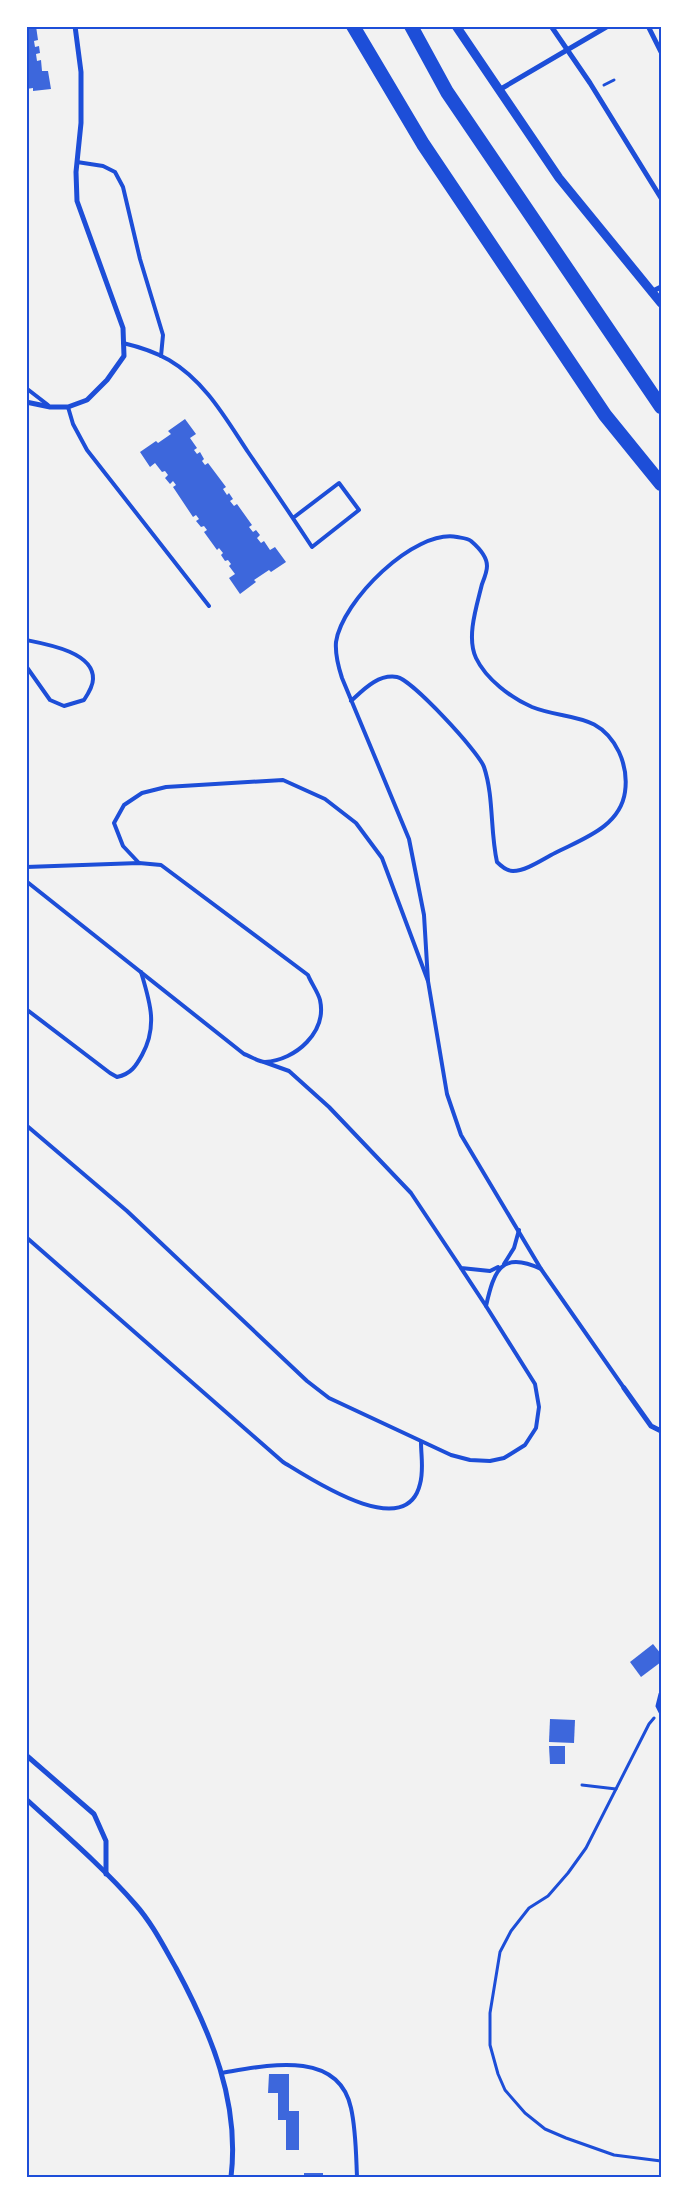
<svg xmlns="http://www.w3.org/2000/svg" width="687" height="2203" font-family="'Roboto Serif',serif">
  <rect width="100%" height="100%" fill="#f2f2f2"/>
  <!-- building -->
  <g fill="#3d67dc">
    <path d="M26,26H36L38,40L34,41L35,47L39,46L40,53L36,54L37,61L41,60L42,71H48L51,89L33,91V88L26,89Z"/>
    <path d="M185,419L196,434L190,438L197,448L194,450L197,454L200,452L204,459L202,461L205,465L208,463L226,487L223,489L227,495L229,493L233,499L230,501L234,506L237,504L252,525L249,527L253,532L256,530L260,535L257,538L261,543L264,541L270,550L275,547L286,562L271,572L269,570L254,580L256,582L240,594L229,578L235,574L229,566L231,564L228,560L225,561L221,555L223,553L219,548L217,550L204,532L207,530L204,526L201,527L196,521L199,519L196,515L193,517L173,487L176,485L173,481L170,484L165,478L168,475L165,471L162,472L155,463L150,467L140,452L156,441L158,443L171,434L168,431Z"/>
    <path d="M653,1644L661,1654V1662L641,1677L630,1662Z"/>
    <path d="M550,1719L575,1720L574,1743L549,1742Z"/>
    <path d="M549,1746H565V1764H550Z"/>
    <path d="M269,2074H289V2111H299V2150H286V2120H278V2093H268Z"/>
    <rect x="304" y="2173" width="19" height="4"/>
  </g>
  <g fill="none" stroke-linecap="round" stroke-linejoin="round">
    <!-- path -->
    <g stroke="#1d4ed8" stroke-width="3">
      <path d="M604,85L614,80"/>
      <path d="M654,1718L649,1724L586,1848L568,1873L548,1896L529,1908L511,1931L500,1952L490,2013V2045L498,2074L505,2090L525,2113L545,2129L566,2138L614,2155L661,2161"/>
      <path d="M582,1785L616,1789"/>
    </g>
    <!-- service -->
    <g stroke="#1d4ed8" stroke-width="4">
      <path d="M77,162L103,166L115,172L123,187L140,259L163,335L161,356"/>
      <path d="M123,343C140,347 155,352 169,360C205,381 226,419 248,452C270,484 291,515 312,547L359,510L339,483L293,518"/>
      <path d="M26,388L48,405"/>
      <path d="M68,407L73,424L87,450L209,606"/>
      <path d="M26,640C46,644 94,652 93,679C93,686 88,694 84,700L64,706L50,700L26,666"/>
      <path d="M351,701C364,689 378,674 397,677C411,679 479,752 484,767C494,797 490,831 497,862C501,866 507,871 513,871C526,871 543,859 555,853C582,839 620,827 625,792C627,778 625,765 619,752C599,711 567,721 532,707C511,698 486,679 476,658C466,637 477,605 482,584C484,579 487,572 487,566C487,556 478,547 471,541C467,538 462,538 457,537C414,529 342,601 336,642C335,655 338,666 342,678L409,839L424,915L428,981"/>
      <path d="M139,863L123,846L114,823L124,805L142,793L166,787L283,780L325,799L356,823L382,858L428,981L447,1094L461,1135L541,1269L624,1388"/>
      <path d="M26,867L139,863L161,865L308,975C311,983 318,992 320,1000C327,1032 296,1060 265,1062C259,1062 250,1056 244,1054L26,881"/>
      <path d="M26,1009L110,1073L117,1077C131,1074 136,1066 142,1055C158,1026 150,1002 141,972"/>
      <path d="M264,1062L289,1071L329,1107L411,1193L461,1268L490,1271L498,1267"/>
      <path d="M26,1125L127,1211L307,1381L329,1398L451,1455L470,1460L490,1461L504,1458L525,1445L536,1428L539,1407L535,1384L486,1306C494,1271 501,1250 541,1269"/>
      <path d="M26,1237L283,1462C311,1479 406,1543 420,1484C424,1470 421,1456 421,1442"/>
      <path d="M504,1264L514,1248L519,1230"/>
      <path d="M461,1268L486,1306"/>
      <path d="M221,2073C264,2066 338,2048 351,2108C356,2130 356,2154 357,2177"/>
    </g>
    <!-- minor -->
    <g stroke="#1d4ed8" stroke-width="5">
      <path d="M551,26L590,83L661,198"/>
      <path d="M648,26L661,52"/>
      <path d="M499,90L608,26"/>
      <path d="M651,292L661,287"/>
      <path d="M26,402L50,407H68L87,400L107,380L124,356L123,328L77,201L76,172L81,123V72L75,26"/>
      <path d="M624,1388L651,1426L661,1431"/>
      <path d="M661,1694L658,1706L661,1712"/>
      <path d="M26,1755L94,1814L106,1841V1874"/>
      <path d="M26,1799C62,1832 104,1868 135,1904C152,1923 164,1947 176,1968C211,2033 240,2102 231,2177"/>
    </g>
    <!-- tertiary -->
    <path stroke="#1d4ed8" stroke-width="9" d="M456,26L559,178L661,303"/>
    <!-- motorway -->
    <g stroke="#1d4ed8" stroke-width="14">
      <path d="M353,26L423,144L605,415L661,484"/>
      <path d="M411,26L447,92L661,407"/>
    </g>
  </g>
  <!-- border -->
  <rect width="687" height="2203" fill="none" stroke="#ffffff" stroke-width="55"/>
  <rect x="28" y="28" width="632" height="2148" fill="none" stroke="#1d4ed8" stroke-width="2"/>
</svg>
